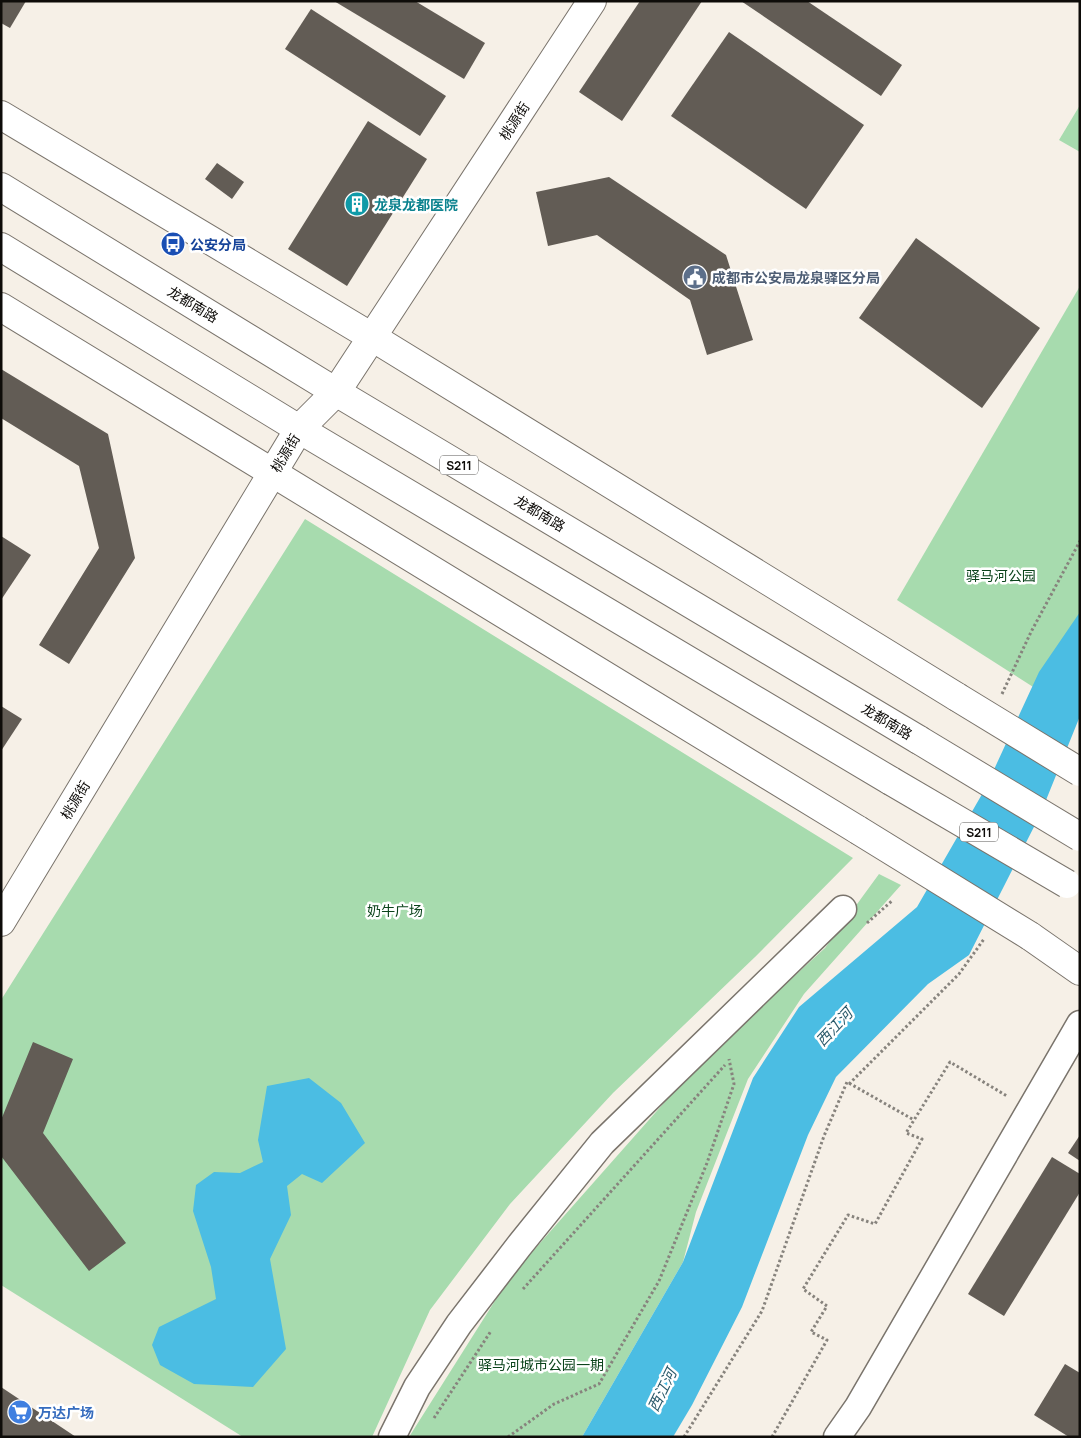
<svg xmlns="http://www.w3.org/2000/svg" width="1081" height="1438" font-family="Manrope,'Noto Sans SC',sans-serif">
  <rect width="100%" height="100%" fill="#f6f0e7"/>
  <!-- green -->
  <g fill="#a7dbae">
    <path d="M1080,105V152L1059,140Z"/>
    <path d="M1080,286V717L897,600Z"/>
    <path d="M305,519L853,858L755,957L613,1093L510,1204L430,1310L372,1437H243L1,1285V1000Z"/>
    <path d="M879,874L901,885L804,994L748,1079L696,1212L683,1262L582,1437H409L510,1277L701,1061L825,948Z"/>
  </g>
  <!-- water -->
  <g fill="#4bbde3">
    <path d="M1080,612V716L1040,815L969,955L928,984L836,1077L808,1135L742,1307L692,1405L673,1437H582L683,1262L753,1078L799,1007L917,907L985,789L1039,672Z"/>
    <path d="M309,1078L341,1103L365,1143L322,1183L302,1174L287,1186L291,1215L270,1259L286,1349L253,1387L194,1384L160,1365L152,1345L159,1327L216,1299L211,1267L193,1211L196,1185L214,1172L240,1173L263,1162L258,1140L267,1086Z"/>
  </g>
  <!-- building -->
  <g fill="#625c55">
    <path d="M1,1H26L10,28L1,23Z"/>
    <path d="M334,1H415L485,43L464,79Z"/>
    <path d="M640,1H702L622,121L579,92Z"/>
    <path d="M741,1H807L902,65L881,96Z"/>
    <path d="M311,9L446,96L420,136L285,49Z"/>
    <path d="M729,32L864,125L806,209L671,116Z"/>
    <path d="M368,121L427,159L347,286L288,249Z"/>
    <path d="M217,163L244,182L232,199L205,179Z"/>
    <path d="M609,177L726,255L753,340L707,355L690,300L597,235L548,246L536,192Z"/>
    <path d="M916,238L1040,328L982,408L859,318Z"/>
    <path d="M1,369L108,434L135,558L69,664L39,645L99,548L79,466L1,418Z"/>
    <path d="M1,536L31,555L1,600Z"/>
    <path d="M1,706L22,719L1,751Z"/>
    <path d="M33,1042L73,1059L43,1133L126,1243L89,1271L1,1156V1120Z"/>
    <path d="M1080,1135V1161L1068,1153Z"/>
    <path d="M1052,1157L1080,1174V1192L1004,1316L968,1294Z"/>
    <path d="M1065,1364L1080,1373V1437H1069L1034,1415Z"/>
    <path d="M1,1387L76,1437H1Z"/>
  </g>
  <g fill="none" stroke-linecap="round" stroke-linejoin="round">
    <defs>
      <g id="minor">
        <path d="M392,1437L417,1387L459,1324L519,1246L602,1143L843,909"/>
        <path d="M837,1437L858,1407L1080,1024"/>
      </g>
      <g id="tertiary">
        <path d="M1,115L372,337L957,697"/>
        <path d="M1,307L858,830"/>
        <path d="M1,922L299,429L336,392L592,1"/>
        <path d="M1030,936L1080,971"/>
      </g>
      <g id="primary">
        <path d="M1,187L336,392L919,740"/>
        <path d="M1,247L299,429L891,781"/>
      </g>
    </defs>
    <!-- minor casing -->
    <use href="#minor" stroke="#7a746c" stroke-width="29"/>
    <!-- tertiary casing -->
    <use href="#tertiary" stroke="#7a746c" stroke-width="30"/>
    <!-- primary casing -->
    <use href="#primary" stroke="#7a746c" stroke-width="30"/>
    <!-- path -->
    <g stroke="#87837d" stroke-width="3" stroke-dasharray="2.5 2.5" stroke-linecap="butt">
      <path d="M1002,694L1031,632L1080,541"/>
      <path d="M867,923L893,900"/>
      <path d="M849,1084L959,974L984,939"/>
      <path d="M523,1289L725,1065"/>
      <path d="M434,1418L491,1331"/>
      <path d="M508,1437L554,1404L599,1384L659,1281L707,1163L734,1084L729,1059"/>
      <path d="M684,1437L762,1311L824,1136L847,1082L914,1120"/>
      <path d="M772,1437L827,1340L811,1332L827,1306L803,1289L848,1215L875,1224L922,1139L906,1133L950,1062L1007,1096"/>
    </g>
    <!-- minor -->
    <use href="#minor" stroke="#fff" stroke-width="26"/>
    <!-- tertiary -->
    <use href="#tertiary" stroke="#fff" stroke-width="28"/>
    <!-- primary -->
    <use href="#primary" stroke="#fff" stroke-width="28"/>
    <defs>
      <g id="tertiary-bridge">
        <path d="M957,697L1080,772"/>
        <path d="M858,830L1030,936"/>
      </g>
      <g id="primary-bridge">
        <path d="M919,740L1080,837"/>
        <path d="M891,781L1067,884"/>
      </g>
    </defs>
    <!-- tertiary-bridge casing -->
    <use href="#tertiary-bridge" stroke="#7a746c" stroke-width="30" stroke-linecap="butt"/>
    <!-- primary-bridge casing -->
    <use href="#primary-bridge" stroke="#7a746c" stroke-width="30" stroke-linecap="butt"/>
    <!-- tertiary-bridge -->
    <use href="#tertiary-bridge" stroke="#fff" stroke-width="28"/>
    <!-- primary-bridge -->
    <use href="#primary-bridge" stroke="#fff" stroke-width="28"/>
  </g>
  <!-- icons -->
  <defs>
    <symbol id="building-disc" viewBox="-11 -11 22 22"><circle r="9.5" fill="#0f9aa8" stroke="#fff"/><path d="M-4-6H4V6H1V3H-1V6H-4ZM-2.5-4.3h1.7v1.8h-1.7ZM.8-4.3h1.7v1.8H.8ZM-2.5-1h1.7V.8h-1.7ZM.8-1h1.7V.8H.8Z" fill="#fff"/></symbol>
    <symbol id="bus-disc" viewBox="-11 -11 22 22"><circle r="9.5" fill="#1a4fb4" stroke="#fff"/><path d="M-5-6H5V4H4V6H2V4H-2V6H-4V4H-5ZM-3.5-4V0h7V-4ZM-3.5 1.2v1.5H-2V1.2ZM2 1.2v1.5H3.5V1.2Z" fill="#fff"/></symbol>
    <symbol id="civic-disc" viewBox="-11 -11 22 22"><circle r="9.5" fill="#5c6f8a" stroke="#fff"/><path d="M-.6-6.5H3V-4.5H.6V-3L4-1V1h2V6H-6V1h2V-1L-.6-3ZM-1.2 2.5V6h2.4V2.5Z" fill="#fff"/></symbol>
    <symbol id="supermarket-disc" viewBox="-11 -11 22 22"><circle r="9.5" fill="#3f7fe0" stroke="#fff"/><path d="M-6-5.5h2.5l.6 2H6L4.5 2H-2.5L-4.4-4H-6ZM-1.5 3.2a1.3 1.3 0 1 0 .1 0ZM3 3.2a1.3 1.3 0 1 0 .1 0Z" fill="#fff"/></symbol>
  </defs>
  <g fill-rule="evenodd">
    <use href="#building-disc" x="343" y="190" width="28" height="28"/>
    <use href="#bus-disc" x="159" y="230" width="28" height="28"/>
    <use href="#civic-disc" x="681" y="263" width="28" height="28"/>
    <use href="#supermarket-disc" x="6" y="1398" width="28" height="28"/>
  </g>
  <g text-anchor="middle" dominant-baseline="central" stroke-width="5" stroke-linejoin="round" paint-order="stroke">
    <!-- shield labels -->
    <g fill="#fff" stroke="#565553" stroke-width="1">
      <rect x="440" y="455.5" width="38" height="19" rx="4"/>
      <rect x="960" y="822.5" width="38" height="19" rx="4"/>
    </g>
    <g font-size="12" font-weight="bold" fill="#0e0c09">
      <text x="459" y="465">S211</text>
      <text x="979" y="832">S211</text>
    </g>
    <!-- street labels -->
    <g font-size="14" fill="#0e0c09" stroke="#fff">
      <text transform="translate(514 121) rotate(-57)">桃源街</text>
      <text transform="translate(193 304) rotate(31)">龙都南路</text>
      <text transform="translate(285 453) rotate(-59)">桃源街</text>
      <text transform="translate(540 513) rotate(31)">龙都南路</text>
      <text transform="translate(887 721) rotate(31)">龙都南路</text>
      <text transform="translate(75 800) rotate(-59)">桃源街</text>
    </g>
    <!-- culture labels -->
    <g font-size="14" font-weight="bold" fill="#0d838f" stroke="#fff" text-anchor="start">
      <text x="374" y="204">龙泉龙都医院</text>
    </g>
    <!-- transit labels -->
    <g font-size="14" font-weight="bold" fill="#164399" stroke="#fff" text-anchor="start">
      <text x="190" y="244">公安分局</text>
    </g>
    <!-- service labels -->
    <g font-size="14" font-weight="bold" fill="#4e5e75" stroke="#fff" text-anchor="start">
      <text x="712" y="277">成都市公安局龙泉驿区分局</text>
    </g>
    <!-- park labels -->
    <g font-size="14" fill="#0b431b" stroke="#fff">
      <text x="1001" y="575">驿马河公园</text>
      <text x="395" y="910">奶牛广场</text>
      <text x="541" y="1364">驿马河城市公园一期</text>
    </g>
    <!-- shop labels -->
    <g font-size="14" font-weight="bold" fill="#366cbe" stroke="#fff" text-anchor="start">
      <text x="38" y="1412">万达广场</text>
    </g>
    <!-- water labels -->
    <g font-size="15" font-style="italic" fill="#2a596a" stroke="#fff">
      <text transform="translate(834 1027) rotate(-47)">西江河</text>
      <text transform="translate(662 1390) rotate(-64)">西江河</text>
    </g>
  </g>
  <!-- border -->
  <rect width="1081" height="1438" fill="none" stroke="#0e0c09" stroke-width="5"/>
</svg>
